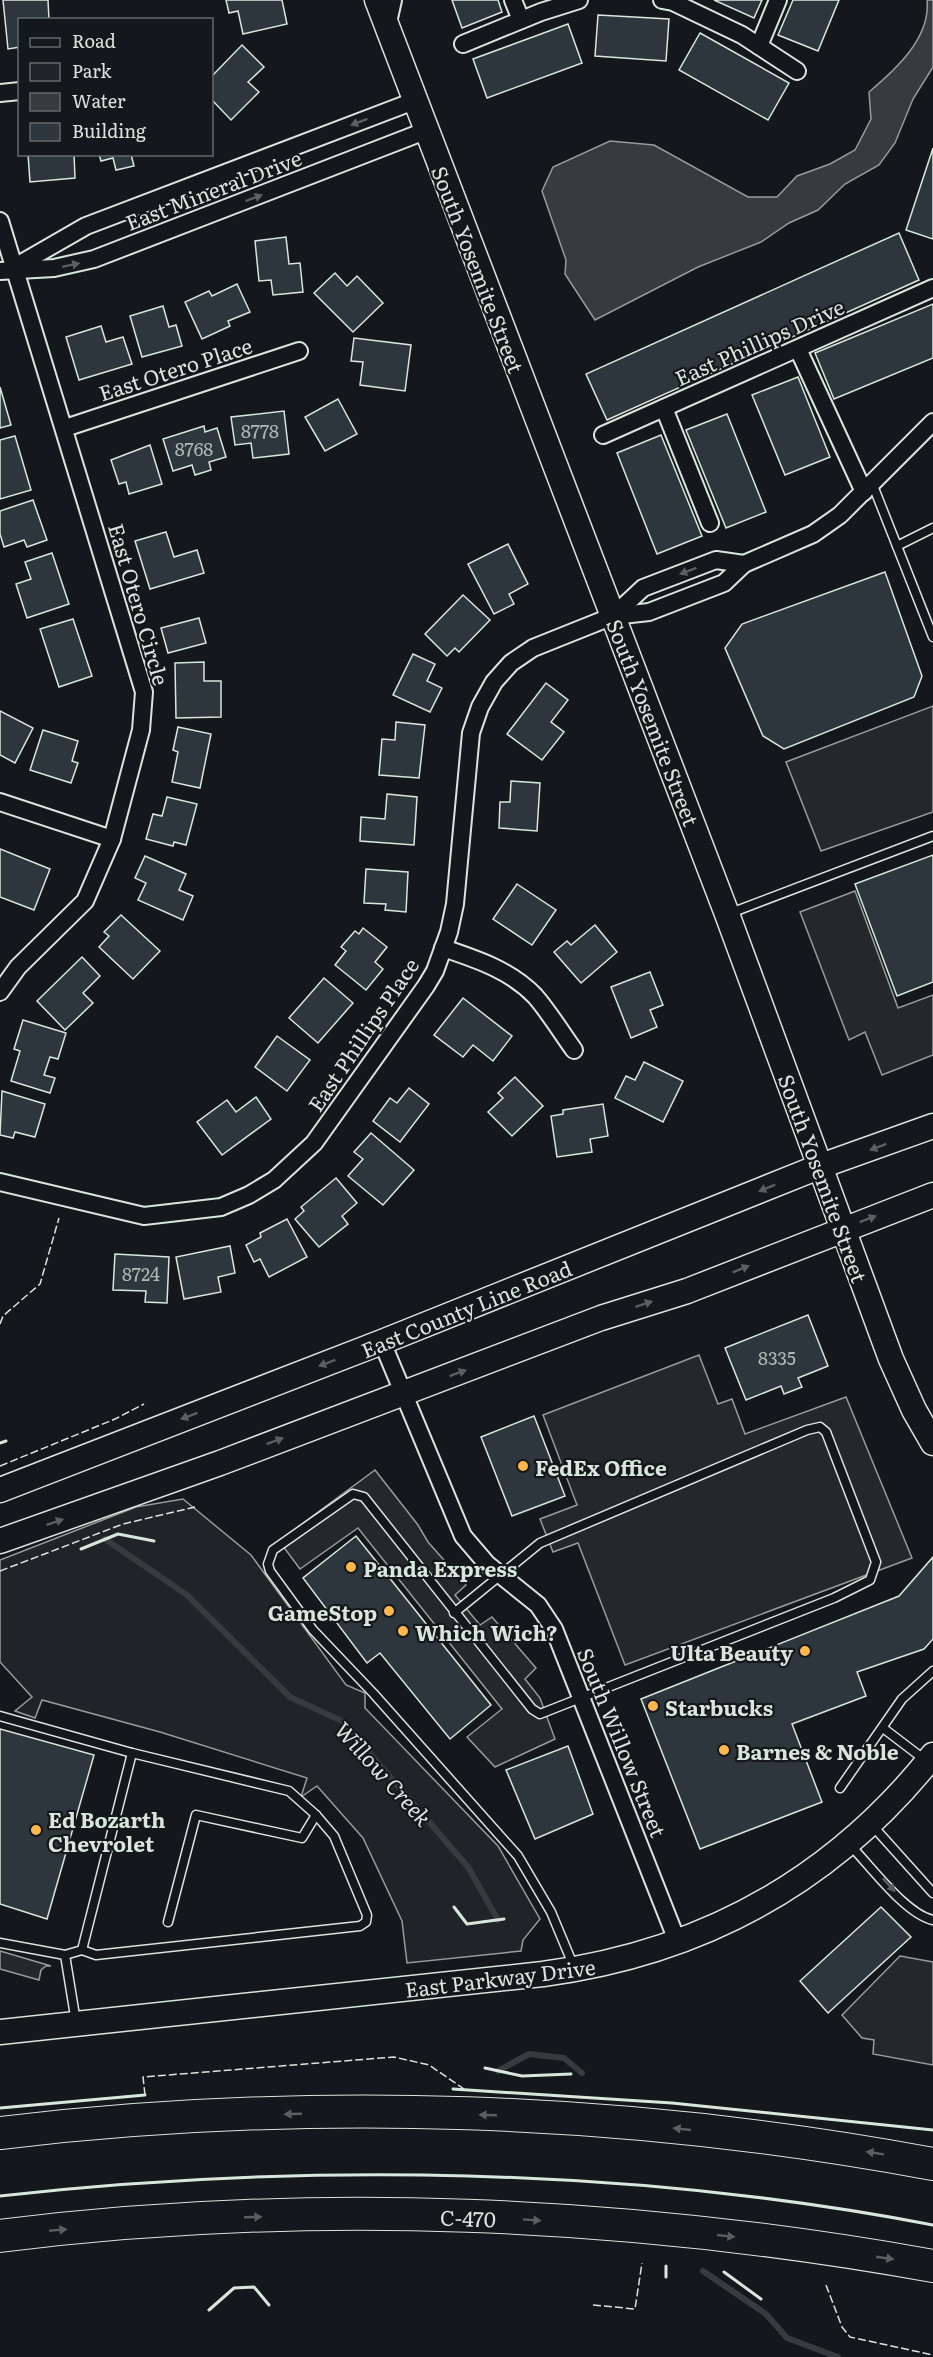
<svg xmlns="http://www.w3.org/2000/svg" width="933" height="2357" font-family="Literata,serif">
  <rect width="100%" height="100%" fill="#14181c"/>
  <!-- green -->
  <path fill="#202428" stroke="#939e99" stroke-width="1.5" d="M183,1499L251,1555L346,1685L365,1693V1708L498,1846L540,1919L523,1940L521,1951L407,1963L402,1921L363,1838L317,1786L301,1797L307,1778L160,1732L42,1700L35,1718L15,1711L32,1697L0,1662V1560L136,1507Z"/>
  <!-- parking -->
  <g fill="#24282b" stroke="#939e99" stroke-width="1.5">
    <path d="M933,706V812L821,851L786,762Z"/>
    <path d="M855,891L898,1008L933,995V1055L882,1075L865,1032L849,1040L800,912Z"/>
    <path d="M699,1355L718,1404L732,1399L745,1434L846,1397L912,1558L625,1665L578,1543L553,1552L540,1519L577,1505L543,1415Z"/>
    <path d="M375,1470L418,1525L428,1542L466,1585L455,1595L480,1625L492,1617L536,1668L525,1679L540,1698L555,1739L495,1767L467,1737L502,1709L358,1528L300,1569L279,1541Z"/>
    <path d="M0,1951L51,1966H46L41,1970L39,1980L0,1969Z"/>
    <path d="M900,1956L933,1962V2065L873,2054L874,2040L862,2038L842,2015Z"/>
  </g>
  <!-- water -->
  <path fill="#363b3e" stroke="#939e99" stroke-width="1.5" d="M927,0H933V67L913,99L895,143L879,165L845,184L818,210L789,223L761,242L698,267L595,320L565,274L566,260L542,191L553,167L610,141L654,145L748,197H777L797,176L830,164L855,150L871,119L869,92C895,70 931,38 927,0Z"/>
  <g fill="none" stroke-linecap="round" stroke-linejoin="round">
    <!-- stream -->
    <g stroke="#363b3e" stroke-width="6">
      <path d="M105,1539L187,1595L290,1697L342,1721L468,1867L498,1920"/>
      <path d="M498,2071L529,2054L564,2058L582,2073"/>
      <path d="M703,2271L766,2314L787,2338L838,2357"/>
    </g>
  </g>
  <!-- building -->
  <g fill="#2c363c" stroke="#d8e6dc" stroke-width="1.5">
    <path d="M3,0H48L49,20H20V47L8,49Z"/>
    <path d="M226,0H282L287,24L243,34L238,11L229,13Z"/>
    <path d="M452,0H498L502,12L462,28Z"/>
    <path d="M714,0H762L754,18Z"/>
    <path d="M793,0H839L818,51L778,35Z"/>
    <path d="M598,15L669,19L666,61L595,56Z"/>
    <path d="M568,24L582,63L487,98L473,59Z"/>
    <path d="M700,33L789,83L768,120L679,70Z"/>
    <path d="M242,45L264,67L248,82L259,92L231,120L212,100V76Z"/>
    <path d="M933,148V239L906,230Z"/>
    <path d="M28,154H74L75,178L30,182Z"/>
    <path d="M99,154H131L134,166L116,170L113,158L101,161Z"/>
    <path d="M899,233L919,280L607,420L586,374Z"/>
    <path d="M286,237L289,264L300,263L303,292L273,295L271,280L259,281L255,241Z"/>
    <path d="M335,273L347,286L357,276L383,303L353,332L314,293Z"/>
    <path d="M237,284L250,312L228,321L230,326L202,339L185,302L209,291L212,296Z"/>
    <path d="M933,304V358L834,399L815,353Z"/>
    <path d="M163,306L169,327L176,325L182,346L142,357L130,316Z"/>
    <path d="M101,326L106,342L123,337L132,364L79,380L66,337Z"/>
    <path d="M354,338L411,345L405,391L360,385L363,362L351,361Z"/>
    <path d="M798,377L830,457L785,475L752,395Z"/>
    <path d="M0,387L11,425L0,428Z"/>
    <path d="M338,399L357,434L325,451L305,417Z"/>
    <path d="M284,411L289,454L253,458L251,443L235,445L231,417Z"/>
    <path d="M727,414L766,512L726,528L686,430Z"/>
    <path d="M204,426L205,432L217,428L226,457L209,462L211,470L195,475L192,465L173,471L163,439Z"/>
    <path d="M661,435L702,536L657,554L617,453Z"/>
    <path d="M15,436L31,490L0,499V440Z"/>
    <path d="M150,445L162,484L129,494L126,482L119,484L111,460Z"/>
    <path d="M33,500L47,540L27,547L24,540L4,547L0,534V511Z"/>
    <path d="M166,532L174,557L197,550L204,573L150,589L135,541Z"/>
    <path d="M508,544L528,584L509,594L514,604L494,614L468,564Z"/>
    <path d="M52,553L69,604L27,618L16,584L31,579L25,562Z"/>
    <path d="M885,572L922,676L914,697L784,749L763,736L725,648L742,624Z"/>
    <path d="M463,595L490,620L459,652L455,648L447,656L425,634Z"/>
    <path d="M199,618L206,643L168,653L161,628Z"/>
    <path d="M73,619L92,676L59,687L40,629Z"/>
    <path d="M413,654L435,664L427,681L442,688L430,712L393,695Z"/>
    <path d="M204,662V681H221V717L176,718L175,663Z"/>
    <path d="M546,683L568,700L551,722L564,732L542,760L507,734Z"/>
    <path d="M0,711L33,728L15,763L0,755Z"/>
    <path d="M396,722L425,725L419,778L379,775L382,739L395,740Z"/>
    <path d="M178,727L211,734L200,788L172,782L178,752L173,750Z"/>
    <path d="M43,730L78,741L72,761L78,763L71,783L30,770Z"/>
    <path d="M511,781L540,783L537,831L499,828L500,802H510Z"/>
    <path d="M387,794L417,797L414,845L360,841L361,817L385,819Z"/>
    <path d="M167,797L197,804L186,845L174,842L173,846L146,839L153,814L162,816Z"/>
    <path d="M0,849L50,869L34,910L0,897Z"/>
    <path d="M933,855V982L897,996L855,884Z"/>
    <path d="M145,856L186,874L179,890L193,896L183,920L138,900L146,883L135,878Z"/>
    <path d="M366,869L408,872L406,912L385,910L386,904L364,903Z"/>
    <path d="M517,884L556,910L532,945L493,919Z"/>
    <path d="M121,915L160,951L133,979L99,947L109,936L104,932Z"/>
    <path d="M595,925L617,952L581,983L554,952L567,941L571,945Z"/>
    <path d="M363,928L387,947L375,962L383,969L366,990L335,965L346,951L341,947L355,931L359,934Z"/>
    <path d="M82,957L100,976L83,993L93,1003L65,1030L37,1001Z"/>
    <path d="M650,972L663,1005L650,1010L657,1027L631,1038L611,987Z"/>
    <path d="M324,978L353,1003L318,1043L289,1018Z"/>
    <path d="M463,998L512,1036L493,1061L473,1045L463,1057L434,1035Z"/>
    <path d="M23,1020L66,1033L58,1059L50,1057L44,1075L55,1078L50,1093L11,1081L20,1051L14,1049Z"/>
    <path d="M277,1036L310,1060L287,1091L255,1067Z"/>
    <path d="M644,1062L683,1081L663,1122L615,1098L626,1076L635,1080Z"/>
    <path d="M515,1077L543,1106L512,1136L488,1112L503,1098L498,1093Z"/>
    <path d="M409,1088L429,1104L400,1142L373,1121L390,1098L397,1103Z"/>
    <path d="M2,1091L45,1104L35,1137L15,1132L13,1138L0,1135Z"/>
    <path d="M256,1097L271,1119L222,1155L197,1122L227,1100L236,1112Z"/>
    <path d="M603,1104L608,1136L590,1139L592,1152L557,1157L551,1116L563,1114V1110Z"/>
    <path d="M371,1133L414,1170L383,1205L348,1176L363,1159L354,1152Z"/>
    <path d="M336,1178L357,1203L342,1216L348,1224L319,1247L295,1219L304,1211L301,1207Z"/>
    <path d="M287,1219L307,1257L269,1277L260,1259L254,1262L246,1245L261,1237L260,1233Z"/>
    <path d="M230,1246L235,1273L218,1277L221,1292L184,1299L176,1257Z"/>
    <path d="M115,1254L169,1257L167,1303L145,1302L146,1291L113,1290Z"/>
    <path d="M808,1315L828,1366L798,1378L802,1387L784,1394L781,1386L746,1400L725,1348Z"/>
    <path d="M534,1416L565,1496L512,1516L481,1437Z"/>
    <path d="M356,1536L491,1705L450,1739L380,1653L367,1663L303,1578Z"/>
    <path d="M933,1557V1639L924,1649L857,1672L866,1696L792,1724L822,1802L700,1849L641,1699L899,1596Z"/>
    <path d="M0,1729L94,1755L47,1919L0,1904Z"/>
    <path d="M568,1746L593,1814L535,1839L506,1770Z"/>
    <path d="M881,1907L911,1937L828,2013L800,1981Z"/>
  </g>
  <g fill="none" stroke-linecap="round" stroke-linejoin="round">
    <defs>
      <g id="lane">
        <path d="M872,483L933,637"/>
        <path d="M897,546L933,528"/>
        <path d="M728,914L933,836"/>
        <path d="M454,1613L540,1543L807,1430L820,1427L826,1432L876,1562L870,1580L834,1598L540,1714L532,1709L364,1497L353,1494L273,1550L268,1564L270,1571L313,1630L373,1693L518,1856L551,1912L574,1967"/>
        <path d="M0,1716L132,1753L289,1791L316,1815L334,1836L367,1915L366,1922L360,1926L96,1955L82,1950"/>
        <path d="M883,1728L925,1760"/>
        <path d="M840,1788L902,1699L933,1671"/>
        <path d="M871,1824L933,1893"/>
        <path d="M849,1844C870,1865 905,1914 933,1920"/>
        <path d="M168,1922L196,1815L302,1838L316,1815"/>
        <path d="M0,1943L65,1955L76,2022"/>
        <path d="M65,1955L82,1950L132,1753"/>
      </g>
      <g id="street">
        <path d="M513,0L521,20"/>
        <path d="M662,0L673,2L742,35L797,71"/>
        <path d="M387,27L393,0"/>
        <path d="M463,44L541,12L579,0"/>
        <path d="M759,46L778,0"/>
        <path d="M0,93L20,91"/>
        <path d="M0,221L144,692L141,730L112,839L85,901L18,967L0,992"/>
        <path d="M13,268L86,226L414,101"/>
        <path d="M0,271L54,268L94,259L425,131"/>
        <path d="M798,349L864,492"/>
        <path d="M664,408L710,523"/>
        <path d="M65,428L299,351"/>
        <path d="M603,435L933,288"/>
        <path d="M613,616L643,588L716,560L744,564"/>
        <path d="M0,802L112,839"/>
        <path d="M443,948C476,959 510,970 535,996C549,1012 561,1032 574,1050"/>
        <path d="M0,1182L144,1216L221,1207L249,1195L274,1180L314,1143L426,986L435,971L449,932L455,904L471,733L480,707L494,682L511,663L533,648L613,616L649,612L724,583L744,564L813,534L840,515L933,422"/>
        <path d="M382,1342L463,1536L487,1564L538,1605L554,1629L678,1943"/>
      </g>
      <g id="secondary">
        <path d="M377,0L727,914L891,1359L914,1410L933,1443"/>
        <path d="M0,1490L382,1342L821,1166L933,1126"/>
        <path d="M0,1541L220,1463L601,1318L687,1291L933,1195"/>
        <path d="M0,2032L543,1974C701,1953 833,1881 933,1755"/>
      </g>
      <g id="highway">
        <path d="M0,2133C309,2096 627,2107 933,2164"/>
        <path d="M0,2236C308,2197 627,2211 933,2266"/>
      </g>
    </defs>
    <!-- lane casing -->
    <use href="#lane" stroke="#d8e6dc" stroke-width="11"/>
    <!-- street casing -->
    <use href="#street" stroke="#d8e6dc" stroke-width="20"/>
    <!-- secondary casing -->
    <use href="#secondary" stroke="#d8e6dc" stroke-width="27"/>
    <!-- highway casing -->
    <use href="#highway" stroke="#d8e6dc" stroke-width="34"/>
    <!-- lane -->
    <use href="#lane" stroke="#14181c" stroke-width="8"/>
    <!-- street -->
    <use href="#street" stroke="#14181c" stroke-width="16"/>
    <!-- secondary -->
    <use href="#secondary" stroke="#14181c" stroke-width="24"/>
    <!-- highway -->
    <use href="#highway" stroke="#14181c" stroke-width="32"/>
    <!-- fence -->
    <g stroke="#d8e6dc" stroke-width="1.5" stroke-dasharray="8 3" stroke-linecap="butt">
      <path d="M0,1324L3,1316L40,1284L59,1218"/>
      <path d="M0,1466L115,1419L144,1404"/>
      <path d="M0,1571L123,1524L195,1507"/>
      <path d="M145,2095L143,2077L394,2057L429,2065L464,2089"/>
      <path d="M826,2285L842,2327L850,2337L933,2355"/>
      <path d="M593,2305L635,2309L642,2263"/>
    </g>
    <!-- wall -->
    <g stroke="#d8e6dc" stroke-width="3">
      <path d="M0,1443L6,1441"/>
      <path d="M81,1549L118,1534L154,1541"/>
      <path d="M454,1907L467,1924L504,1919"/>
      <path d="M485,2068L522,2076L571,2074"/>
      <path d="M453,2089L672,2103L933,2130"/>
      <path d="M0,2108L145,2095"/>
      <path d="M0,2196C304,2162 633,2167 933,2225"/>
      <path d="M724,2272L761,2299"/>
      <path d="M666,2277V2266"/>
      <path d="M209,2310L234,2288L254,2287L269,2305"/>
    </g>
  </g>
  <!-- one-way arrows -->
  <defs><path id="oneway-solid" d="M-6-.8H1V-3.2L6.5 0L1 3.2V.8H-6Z" transform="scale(1.5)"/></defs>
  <g fill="#59605f">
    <use href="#oneway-solid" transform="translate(359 122) rotate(159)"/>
    <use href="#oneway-solid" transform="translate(254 198) rotate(-21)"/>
    <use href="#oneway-solid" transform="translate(71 265) rotate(-12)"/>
    <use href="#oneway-solid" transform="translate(688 571) rotate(159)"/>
    <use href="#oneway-solid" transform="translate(878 1147) rotate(159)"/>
    <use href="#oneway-solid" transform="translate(767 1188) rotate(158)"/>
    <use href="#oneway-solid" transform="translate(868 1219) rotate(-21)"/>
    <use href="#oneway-solid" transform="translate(741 1269) rotate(-22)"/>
    <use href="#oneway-solid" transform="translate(644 1304) rotate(-18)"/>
    <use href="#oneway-solid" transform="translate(327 1363) rotate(159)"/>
    <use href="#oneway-solid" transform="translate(458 1373) rotate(-20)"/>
    <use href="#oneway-solid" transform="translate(189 1416) rotate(159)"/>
    <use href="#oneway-solid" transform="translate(275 1441) rotate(-21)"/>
    <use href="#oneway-solid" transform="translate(55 1522) rotate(-19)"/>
    <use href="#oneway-solid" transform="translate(889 1885) rotate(47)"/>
    <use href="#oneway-solid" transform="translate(293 2114) rotate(178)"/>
    <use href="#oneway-solid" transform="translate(488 2115) rotate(-178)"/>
    <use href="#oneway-solid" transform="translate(682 2129) rotate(-174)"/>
    <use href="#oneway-solid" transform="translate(875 2153) rotate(-171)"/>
    <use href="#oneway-solid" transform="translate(253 2217) rotate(-2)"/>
    <use href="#oneway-solid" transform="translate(532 2220) rotate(4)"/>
    <use href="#oneway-solid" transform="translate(58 2230) rotate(-5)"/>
    <use href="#oneway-solid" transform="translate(726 2236) rotate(6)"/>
    <use href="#oneway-solid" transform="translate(885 2258) rotate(8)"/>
  </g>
  <!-- markers -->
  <g fill="#ffb74d" stroke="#14181c" stroke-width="2">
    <circle cx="523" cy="1466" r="6"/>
    <circle cx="351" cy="1567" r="6"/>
    <circle cx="389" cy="1611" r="6"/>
    <circle cx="403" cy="1631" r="6"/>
    <circle cx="805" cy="1651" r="6"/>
    <circle cx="653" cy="1706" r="6"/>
    <circle cx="724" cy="1750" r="6"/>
    <circle cx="36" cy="1830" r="6"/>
  </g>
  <g text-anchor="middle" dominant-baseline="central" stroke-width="4.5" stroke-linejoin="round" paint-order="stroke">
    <!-- number labels -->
    <g font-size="18" fill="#adbab4">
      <text x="260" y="430">8778</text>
      <text x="194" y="448">8768</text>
      <text x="141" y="1273">8724</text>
      <text x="777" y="1357">8335</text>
    </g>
    <!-- street labels -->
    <g font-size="21" fill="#d8e6dc" stroke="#14181c">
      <text transform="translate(213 189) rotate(-21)">East Mineral Drive</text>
      <text transform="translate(479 269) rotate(69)">South Yosemite Street</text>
      <text transform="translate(759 341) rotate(-24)">East Phillips Drive</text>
      <text transform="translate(175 368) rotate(-18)">East Otero Place</text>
      <text transform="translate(140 604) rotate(74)">East Otero Circle</text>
      <text transform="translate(654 722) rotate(69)">South Yosemite Street</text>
      <text transform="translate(362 1034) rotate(-56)">East Phillips Place</text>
      <text transform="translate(824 1178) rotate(70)">South Yosemite Street</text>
      <text transform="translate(466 1308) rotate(-22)">East County Line Road</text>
      <text transform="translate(623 1742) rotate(68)">South Willow Street</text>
      <text transform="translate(500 1977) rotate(-7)">East Parkway Drive</text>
      <text transform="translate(468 2217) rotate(2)">C-470</text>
    </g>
    <!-- poi labels -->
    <g font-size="21" font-weight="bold" fill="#d8e6dc" stroke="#14181c" text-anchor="start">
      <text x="535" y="1466">FedEx Office</text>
      <text x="363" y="1567">Panda Express</text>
      <text x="377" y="1611" text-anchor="end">GameStop</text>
      <text x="415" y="1631">Which Wich?</text>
      <text x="793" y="1651" text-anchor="end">Ulta Beauty</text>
      <text x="665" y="1706">Starbucks</text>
      <text x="736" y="1750">Barnes &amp; Noble</text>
      <text x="48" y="1818">Ed Bozarth<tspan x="48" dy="24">Chevrolet</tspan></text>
    </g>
    <!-- water labels -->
    <g font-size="22" font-style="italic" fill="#d8e6dc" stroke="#14181c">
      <text transform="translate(384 1773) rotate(48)">Willow Creek</text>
    </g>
  </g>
  <!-- legend -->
  <rect x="18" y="18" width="195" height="138" fill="#14181c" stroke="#626a69" stroke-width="1.5"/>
  <rect x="30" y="38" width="30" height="9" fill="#14181c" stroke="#626a69" stroke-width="1.5"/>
  <text x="72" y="48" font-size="18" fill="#d8e6dc">Road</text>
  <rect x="30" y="63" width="30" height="18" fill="#202428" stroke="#626a69" stroke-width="1.5"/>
  <text x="72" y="78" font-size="18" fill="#d8e6dc">Park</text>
  <rect x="30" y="93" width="30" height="18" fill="#363b3e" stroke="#626a69" stroke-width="1.5"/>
  <text x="72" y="108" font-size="18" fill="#d8e6dc">Water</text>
  <rect x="30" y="123" width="30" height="18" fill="#2c363c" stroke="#626a69" stroke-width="1.5"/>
  <text x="72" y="138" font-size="18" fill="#d8e6dc">Building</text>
</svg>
